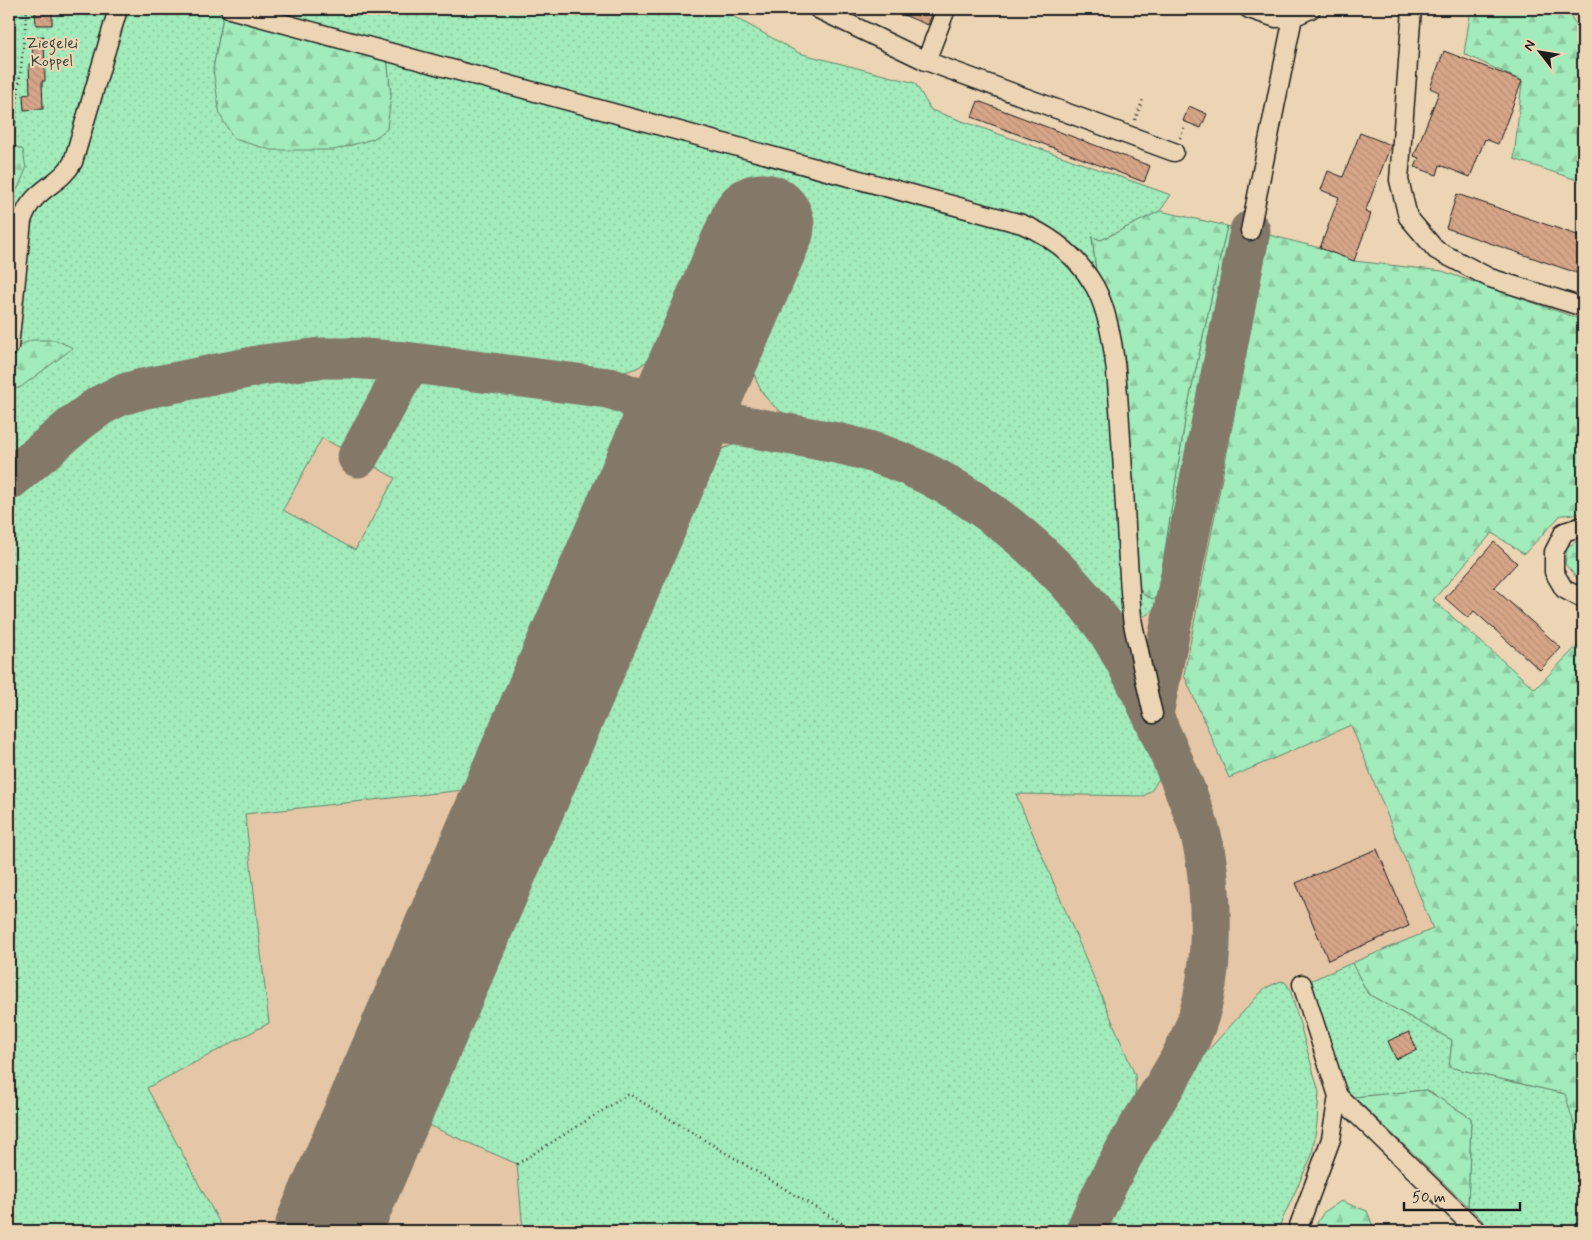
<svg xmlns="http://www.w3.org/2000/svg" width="1592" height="1240" font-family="Mynerve,sans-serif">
  <defs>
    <pattern id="grass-dots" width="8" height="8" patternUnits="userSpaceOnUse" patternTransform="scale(1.25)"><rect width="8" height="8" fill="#a2ebba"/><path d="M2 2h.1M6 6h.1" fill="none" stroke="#8bc99f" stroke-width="1.8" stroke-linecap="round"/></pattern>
    <pattern id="forest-firs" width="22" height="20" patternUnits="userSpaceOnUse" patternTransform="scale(1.25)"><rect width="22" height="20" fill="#a2ebba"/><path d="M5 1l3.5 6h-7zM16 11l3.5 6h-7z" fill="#8bc99f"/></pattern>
    <pattern id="building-back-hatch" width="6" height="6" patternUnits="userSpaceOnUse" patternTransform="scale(1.25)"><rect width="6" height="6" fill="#d7a689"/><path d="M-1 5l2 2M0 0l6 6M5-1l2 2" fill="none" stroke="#b88e76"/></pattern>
  </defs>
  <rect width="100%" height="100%" fill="#ebd5b4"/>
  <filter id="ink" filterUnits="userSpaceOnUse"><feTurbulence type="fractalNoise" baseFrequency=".02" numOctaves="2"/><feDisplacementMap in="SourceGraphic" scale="10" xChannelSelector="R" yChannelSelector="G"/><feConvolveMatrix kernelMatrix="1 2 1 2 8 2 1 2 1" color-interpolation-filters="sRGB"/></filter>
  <g filter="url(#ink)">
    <!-- built -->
    <path fill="#e5c7a7" d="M110,9H255L1101,240L1160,211L1269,235L1184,675L1229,778L1351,724L1433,930L1290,989L1319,1092L1317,1123L1312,1155L1277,1231H9V143L64,166Z"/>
    <!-- grass -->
    <g fill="url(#grass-dots)" stroke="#5f846b">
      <path d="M9,9H110L64,167L13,237L9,222V203L19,186L23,150L9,143Z"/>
      <path d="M125,9H213L224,12L213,69L391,96L387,57L1034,232L1075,265L1094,296L1106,341L1127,620C1107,615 1094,592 1081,577C1038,528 990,494 933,465C909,452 882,441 855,434C821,425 783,425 762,392C755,380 752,369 752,356L803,235L726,202L665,341L652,358L637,368L621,373L605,374L408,348L319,344L207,361L138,375L115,383L94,394L70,410L9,461V391L21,387L14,348L27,218L77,168Z"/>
      <path d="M255,9H720L799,53L915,83L931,110L1171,195L1160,211L1101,240L1092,238L1096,270L1044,224Z"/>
      <path d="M1227,226L1233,228L1161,595C1156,608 1150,615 1137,619L1134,580L1139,589L1158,595L1186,414Z"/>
      <path d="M360,373L377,374L382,379L383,385L350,453L322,438L283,510L355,550L395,478L366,462C382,430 392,404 418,378L605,402C617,408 623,415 629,426L473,789L245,814L269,1023L147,1088L224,1231H9V501L22,488L95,427L129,408L281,376Z"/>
      <path d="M741,442C822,448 905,472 973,517C999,534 1020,555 1042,577C1051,587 1062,596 1071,606C1091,631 1106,659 1121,687C1136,715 1153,745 1160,777L1152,790L1144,796L1016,794L1135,1075L1136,1090L1133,1102L1085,1195L1070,1231H523L517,1164L421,1122L706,461L719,450Z"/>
      <path d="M1352,963L1368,994L1452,1040L1449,1067L1566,1094L1583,1154V1231H1493L1468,1206L1471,1118L1426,1090L1354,1097L1341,1086L1305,983Z"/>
      <path d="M1281,981L1285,982L1290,989L1319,1092L1317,1123L1312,1155L1277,1231H1104L1112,1209L1137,1158L1202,1057L1265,988Z"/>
    </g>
    <!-- forest -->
    <g fill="url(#forest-firs)" stroke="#5f846b">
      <path d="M1471,9H1533L1538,11L1568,12L1583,36V182L1514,159L1522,81L1464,54Z"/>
      <path d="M224,12L387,57L391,96L387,129L373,139L334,150H271L234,139L220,115L213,69Z"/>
      <path d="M9,143L23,150L26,169L19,186L9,203Z"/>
      <path d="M1160,211L1227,226L1186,414L1158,595L1153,599L1144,595L1134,580L1126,364L1112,301L1096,270L1092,237L1101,240Z"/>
      <path d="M1269,235L1320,248L1354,261L1442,271L1583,320V514L1561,515L1524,554L1492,533L1433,600L1535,689L1583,640V1154L1565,1094L1449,1067L1452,1040L1368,994L1352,963L1433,929L1351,725L1229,778L1184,675Z"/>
      <path d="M32,340H56L73,348L21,387L9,391V372L14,348Z"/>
      <path d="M1583,538V585L1565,564L1567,547Z"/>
      <path d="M1426,1090L1471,1118L1468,1206L1354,1097Z"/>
      <path d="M1341,1201L1367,1211L1375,1231H1312L1324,1212Z"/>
    </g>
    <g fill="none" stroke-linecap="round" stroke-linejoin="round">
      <!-- taxiway -->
      <g stroke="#847868" stroke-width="41">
        <path d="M358,457L402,376L405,362"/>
        <path d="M658,466C692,409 726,423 782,433C817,439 853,445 887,457C971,487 1053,555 1105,627C1129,663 1148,704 1165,743C1178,772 1191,802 1200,832C1210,868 1211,907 1210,945C1209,968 1206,992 1199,1015C1184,1064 1149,1106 1125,1151C1110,1177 1097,1204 1086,1231"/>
        <path d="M9,480L79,421L101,405L121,395L142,389L262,365L320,358H351L405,362L608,388C632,394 661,408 663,435C663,445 659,456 658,466"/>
        <path d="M1153,714L1250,231"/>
      </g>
      <!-- runway -->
      <path stroke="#847868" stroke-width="105" d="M327,1231L762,226"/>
    </g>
    <!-- building -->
    <g fill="url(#building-back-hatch)" stroke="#1c1c1c">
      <path d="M35,9H52V25H36Z"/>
      <path d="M889,9H934L928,25Z"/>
      <path d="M44,36L45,81H42L43,109L24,110L23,95L30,94L29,64H34L31,37Z"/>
      <path d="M1444,51L1522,81L1498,144L1485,139L1470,177L1440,165L1437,175L1415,167L1419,158L1414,156L1439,92L1430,88Z"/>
      <path d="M978,101L1150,166L1144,182L972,117Z"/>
      <path d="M1189,106L1207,114L1201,128L1183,121Z"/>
      <path d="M1360,133L1391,145L1365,212L1371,214L1354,261L1320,248L1339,197L1321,190L1328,171L1343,177Z"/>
      <path d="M1457,194L1583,237V275L1446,228Z"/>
      <path d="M1494,542L1517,563L1494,588L1561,648L1540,670L1474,611L1468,618L1445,598Z"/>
      <path d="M1377,849L1409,926L1328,960L1296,883Z"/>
      <path d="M1409,1032L1417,1050L1396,1059L1388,1041Z"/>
    </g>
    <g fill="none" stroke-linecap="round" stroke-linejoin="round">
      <defs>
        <g id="minor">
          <path d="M230,9L1022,224C1053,237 1078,257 1095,287C1116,326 1118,395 1121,439C1125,499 1127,558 1132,617C1133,628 1137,640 1139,651C1143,672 1148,693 1153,714"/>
          <path d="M818,9L926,61L1174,152"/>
          <path d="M1249,9L1276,18L1293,17"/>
          <path d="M1412,9L1399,180L1408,217L1436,250L1490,278L1583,307"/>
          <path d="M926,61L946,9"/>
          <path d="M1250,231L1293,17L1311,9"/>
          <path d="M9,347L22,221C32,188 60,186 73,162L118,9"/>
          <path d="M1583,526L1564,532L1554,552V572L1564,589L1583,599"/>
          <path d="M1338,1096L1477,1231"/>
          <path d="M1297,1231L1331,1139L1338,1096L1302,984"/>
        </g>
      </defs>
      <!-- minor casing -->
      <use href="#minor" stroke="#1c1c1c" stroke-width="21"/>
      <!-- path -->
      <g stroke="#1c1c1c" stroke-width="2.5" stroke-dasharray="1 4" stroke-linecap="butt">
        <path d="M1135,120L1143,99"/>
        <path d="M1180,138L1185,125"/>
        <path d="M9,141L13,143L27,9"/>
        <path d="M517,1164L629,1094L854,1231"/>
      </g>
      <!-- minor -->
      <use href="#minor" stroke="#ebd5b4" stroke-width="18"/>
    </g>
  </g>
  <g text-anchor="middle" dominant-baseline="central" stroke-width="4.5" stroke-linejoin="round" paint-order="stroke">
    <!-- park labels -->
    <g font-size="16" fill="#37453c" stroke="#ebd5b4">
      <text x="52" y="43">Ziegelei<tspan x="52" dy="18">Koppel</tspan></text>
    </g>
  </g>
  <!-- margin -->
  <rect width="1592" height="1240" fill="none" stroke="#ebd5b4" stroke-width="30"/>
  <rect x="15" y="15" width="1562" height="1210" fill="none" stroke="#1c1c1c" stroke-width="2" filter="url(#ink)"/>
  <!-- north arrow -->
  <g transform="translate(1540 52) rotate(301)" stroke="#ebd5b4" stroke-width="4" paint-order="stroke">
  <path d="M0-4L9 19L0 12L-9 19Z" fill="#1c1c1c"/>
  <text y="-8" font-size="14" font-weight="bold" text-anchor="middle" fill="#1c1c1c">N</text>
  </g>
  <!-- scale -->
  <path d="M1404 1202v8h116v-8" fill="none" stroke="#1c1c1c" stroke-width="2.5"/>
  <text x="1412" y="1202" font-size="15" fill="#1c1c1c" stroke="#ebd5b4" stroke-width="4" paint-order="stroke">50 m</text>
</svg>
